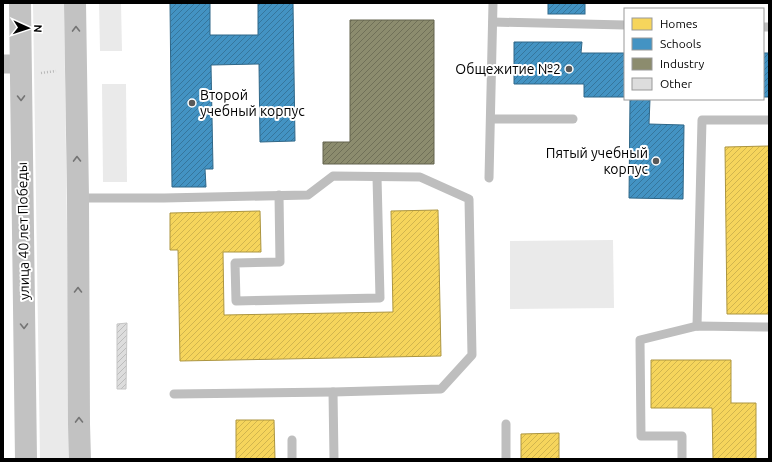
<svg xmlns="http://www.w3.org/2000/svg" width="772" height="462" font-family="Ubuntu,sans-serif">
  <defs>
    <pattern id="homes-hatch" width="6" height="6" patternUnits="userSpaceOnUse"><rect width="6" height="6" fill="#f6d55c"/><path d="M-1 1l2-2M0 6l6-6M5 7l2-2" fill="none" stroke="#d1b54e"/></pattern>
    <pattern id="schools-hatch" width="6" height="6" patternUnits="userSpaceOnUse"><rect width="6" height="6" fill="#4393c3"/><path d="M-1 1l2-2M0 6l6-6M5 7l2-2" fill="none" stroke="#36769c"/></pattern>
    <pattern id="industry-hatch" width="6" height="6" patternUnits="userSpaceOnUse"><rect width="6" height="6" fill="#8c8c6e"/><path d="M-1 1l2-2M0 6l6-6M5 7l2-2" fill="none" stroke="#707058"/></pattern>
    <pattern id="building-hatch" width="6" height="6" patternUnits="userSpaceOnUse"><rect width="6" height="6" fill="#ddd"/><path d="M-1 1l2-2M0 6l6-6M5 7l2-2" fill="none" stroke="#bcbcbc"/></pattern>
  </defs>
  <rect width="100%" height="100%" fill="#fff"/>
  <!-- grass -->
  <g fill="#eaeaea">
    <path d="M33,3H64L70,459H40Z"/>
    <path d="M99,3H121L122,51H100Z"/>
    <path d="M102,84H126L127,182H103Z"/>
    <path d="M613,240L614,308L510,309V241Z"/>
  </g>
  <!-- homes -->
  <g fill="url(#homes-hatch)" stroke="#ac9540">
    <path d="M769,146V314H727L725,147Z"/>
    <path d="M438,210L441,356L180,361L178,250H170V213L260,211L261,252H223L224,315L393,312L391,211Z"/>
    <path d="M651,360H731V403H756V459H713L712,408H651Z"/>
    <path d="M236,420H274L275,459H236Z"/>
    <path d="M559,433V459H521V434Z"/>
  </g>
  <!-- schools -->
  <g fill="url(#schools-hatch)" stroke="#2f6788">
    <path d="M170,3H210V35H258V3H293L295,141L260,142L259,64L211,65L213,169H205L206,187H172Z"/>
    <rect x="548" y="3" width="37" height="11"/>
    <path d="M514,42H582L581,53H625V97H584V84H514Z"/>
    <rect x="763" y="53" width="6" height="44"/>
    <path d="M630,99H650L649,124L684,125L683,199L629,198Z"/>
  </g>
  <!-- industry -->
  <path fill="url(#industry-hatch)" stroke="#62624d" d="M350,20H434V164H323V142H350Z"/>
  <!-- building -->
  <path fill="url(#building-hatch)" stroke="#c5c5c5" d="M127,323L126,389H117V324Z"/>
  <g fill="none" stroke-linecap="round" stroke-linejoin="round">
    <!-- path -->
    <path stroke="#b8b8b8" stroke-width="2.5" stroke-dasharray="1 2" stroke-linecap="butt" d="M41,73L56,71"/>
    <!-- lane -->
    <g stroke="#bebebe" stroke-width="9">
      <path d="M493,22L625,25"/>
      <path d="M763,27H769"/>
      <path d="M491,119H573"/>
      <path d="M489,178L493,3"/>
      <path d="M279,195L280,262L235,263L236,301L380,298L377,177"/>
      <path d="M78,198H164L308,195L333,176L420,177L469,199L472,355L441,389L333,392L174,394"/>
      <path d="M697,326L702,120H769"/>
      <path d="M333,392L334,459"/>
      <path d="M506,424V459"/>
      <path d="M292,440V459"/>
      <path d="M682,459V436H641L640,340L697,326L769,327"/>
    </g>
    <!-- street -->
    <path stroke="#bebebe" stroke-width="19" d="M3,64H20"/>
    <!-- secondary -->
    <g stroke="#c2c2c2" stroke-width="22">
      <path d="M20,3L26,459"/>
      <path d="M75,3L78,198L79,424L80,459"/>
    </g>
  </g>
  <!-- one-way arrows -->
  <defs><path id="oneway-chevron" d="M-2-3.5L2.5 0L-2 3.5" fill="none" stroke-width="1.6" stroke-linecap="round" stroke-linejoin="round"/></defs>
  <g stroke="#747474">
    <use href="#oneway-chevron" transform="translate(76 29) rotate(-91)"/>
    <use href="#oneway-chevron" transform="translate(21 98) rotate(89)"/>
    <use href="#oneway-chevron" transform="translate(77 159) rotate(-91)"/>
    <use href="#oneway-chevron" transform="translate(78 290) rotate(-90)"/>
    <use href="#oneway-chevron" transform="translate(24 326) rotate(89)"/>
    <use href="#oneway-chevron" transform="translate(79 420) rotate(-91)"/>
  </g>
  <!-- markers -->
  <g fill="#595959" stroke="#fff" stroke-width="1.5">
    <circle cx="569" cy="69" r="4"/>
    <circle cx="192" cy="103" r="4"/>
    <circle cx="656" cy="161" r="4"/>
  </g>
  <g text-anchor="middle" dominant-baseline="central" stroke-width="4" stroke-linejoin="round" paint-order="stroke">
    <!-- poi labels -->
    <g font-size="14" fill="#000" stroke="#fff" text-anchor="end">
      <text x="561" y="69">Общежитие №2</text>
      <text x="200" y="95" text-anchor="start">Второй<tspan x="200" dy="16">учебный корпус</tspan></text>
      <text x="648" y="153">Пятый учебный<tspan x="648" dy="16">корпус</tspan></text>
    </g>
    <!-- street labels -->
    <g font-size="14" fill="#000" stroke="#fff">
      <text transform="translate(23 231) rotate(-91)">улица 40 лет Победы</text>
    </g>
  </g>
  <!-- border -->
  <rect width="772" height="462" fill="none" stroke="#000000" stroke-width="8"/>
  <!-- legend -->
  <rect x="624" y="8" width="140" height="92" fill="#ffffff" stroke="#999999"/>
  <rect x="632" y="18" width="20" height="12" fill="#f6d55c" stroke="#999999"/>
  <text x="660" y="28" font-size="12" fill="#000000">Homes</text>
  <rect x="632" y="38" width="20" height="12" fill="#4393c3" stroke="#999999"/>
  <text x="660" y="48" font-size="12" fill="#000000">Schools</text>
  <rect x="632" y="58" width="20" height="12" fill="#8c8c6e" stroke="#999999"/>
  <text x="660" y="68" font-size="12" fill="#000000">Industry</text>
  <rect x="632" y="78" width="20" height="12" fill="#dddddd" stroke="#999999"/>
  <text x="660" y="88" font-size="12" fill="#000000">Other</text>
  <!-- north arrow -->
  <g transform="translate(28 28) rotate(93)" stroke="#ffffff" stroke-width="3" paint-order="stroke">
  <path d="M0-3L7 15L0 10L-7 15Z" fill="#000000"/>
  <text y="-6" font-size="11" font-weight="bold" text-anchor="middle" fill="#000000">N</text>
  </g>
</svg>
